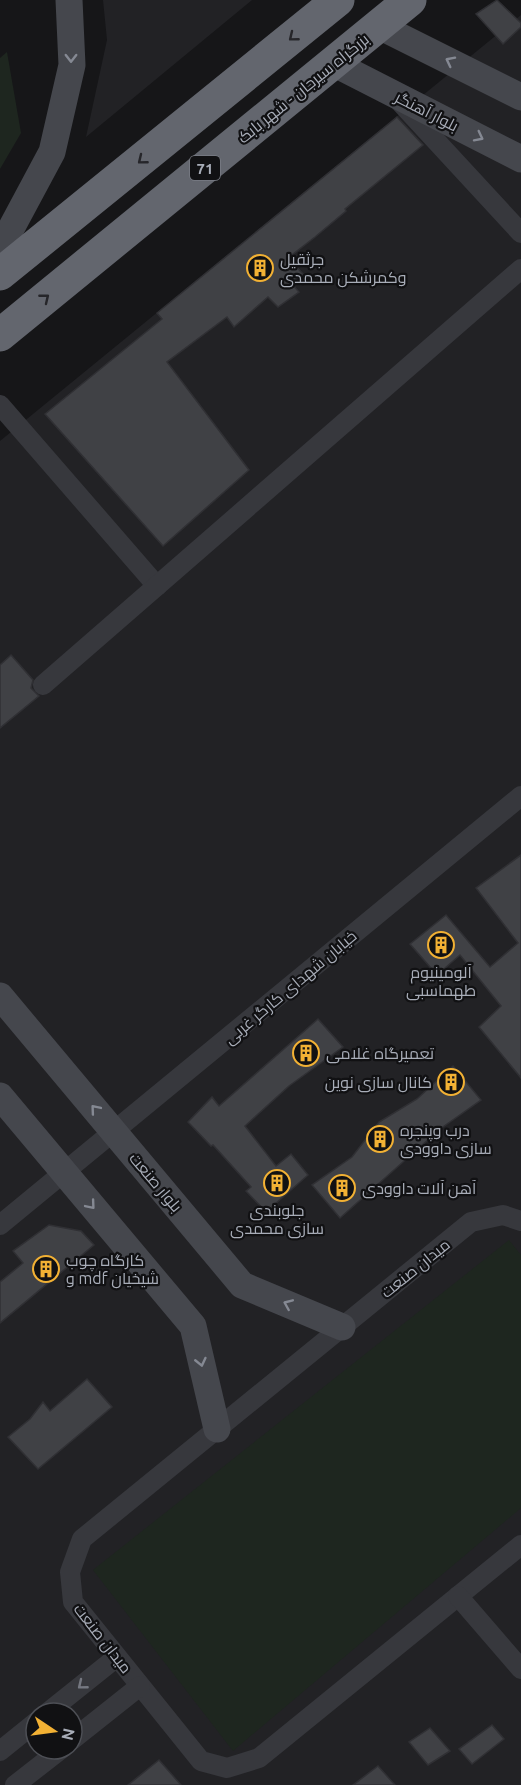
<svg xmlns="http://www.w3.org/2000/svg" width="521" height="1785" font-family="Ubuntu,Cairo,sans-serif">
  <rect width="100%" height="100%" fill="#161618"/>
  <!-- built -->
  <g fill="#222225" fill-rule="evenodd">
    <path d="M103,0H252L86,137L107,40Z"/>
    <path d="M521,15V1785H0V441ZM36,1713H72V1749H36Z"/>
  </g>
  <!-- green -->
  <g fill="#1e261f">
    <path d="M7,52L21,133L0,169V58Z"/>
    <path d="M509,1240L521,1255V1508L233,1751L93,1570Z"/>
  </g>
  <!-- building -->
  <g fill="#404145" stroke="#303034" stroke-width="1.5">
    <path d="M497,0L521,23V27L503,44L476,14Z"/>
    <path d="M397,117L423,145L345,209L346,211L315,237L288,258L303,274L291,283L299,292L278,307L268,297L234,327L227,317L167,362L249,470L163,546L45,414L162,319L157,313Z"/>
    <path d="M11,655L33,680L31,688L39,696L0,728V665Z"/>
    <path d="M521,855V1078L479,1027L501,1006L460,955L437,975L410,944L446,915L490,967L518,943L476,888Z"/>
    <path d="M318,1019L343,1047L289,1086L245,1126L276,1166L291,1154L308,1175L266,1212L246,1191L251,1187L213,1145L211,1146L188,1122L212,1097L219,1106Z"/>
    <path d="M453,1066L481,1100L440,1129L340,1218L312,1185L352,1157L379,1122L417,1099Z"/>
    <path d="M49,1225L81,1231L94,1245L0,1323V1282L23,1263L13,1251Z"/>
    <path d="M87,1379L112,1407L38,1469L8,1437L30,1419L43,1402L50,1411Z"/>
    <path d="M492,1725L504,1739L472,1764L459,1749Z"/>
    <path d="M430,1728L450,1751L428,1765L409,1742Z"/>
    <path d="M159,1760L181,1785H128Z"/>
    <path d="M378,1766L395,1785H353Z"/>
  </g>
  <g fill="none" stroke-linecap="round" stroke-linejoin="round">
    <!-- street -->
    <g stroke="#37383d" stroke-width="20">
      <path d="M401,103L521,233"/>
      <path d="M0,405L157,586"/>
      <path d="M43,685L521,269"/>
      <path d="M521,1221L503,1215L471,1222L82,1539L70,1572L73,1602L201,1761L227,1768L259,1758L521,1545"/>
      <path d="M0,1225L521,796"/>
      <path d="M458,1596L521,1669"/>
      <path d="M47,1713L117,1657"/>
      <path d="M72,1740L140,1686"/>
      <path d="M0,1751L36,1722"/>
      <path d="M15,1785L61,1749"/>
    </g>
    <!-- secondary -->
    <g stroke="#45474d" stroke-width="27">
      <path d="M379,26L521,97"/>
      <path d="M333,63L521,159"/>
      <path d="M0,249L52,152L72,65L69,0"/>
      <path d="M0,996L242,1285L342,1327"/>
      <path d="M0,1096L193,1326L217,1429"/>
    </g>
    <!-- highway -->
    <g stroke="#63666e" stroke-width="33">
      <path d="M0,274L338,0"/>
      <path d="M0,335L410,0"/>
    </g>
  </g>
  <!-- one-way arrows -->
  <defs><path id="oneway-chevron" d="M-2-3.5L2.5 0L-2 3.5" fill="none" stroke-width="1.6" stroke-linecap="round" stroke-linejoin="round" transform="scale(1.5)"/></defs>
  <g stroke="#26262a">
    <use href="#oneway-chevron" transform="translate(293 37) rotate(141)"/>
    <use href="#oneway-chevron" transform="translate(142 160) rotate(141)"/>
    <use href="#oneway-chevron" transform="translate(45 298) rotate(-39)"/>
  </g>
  <g stroke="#858993">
    <use href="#oneway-chevron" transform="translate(71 58) rotate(90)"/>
    <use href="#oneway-chevron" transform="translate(450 61) rotate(-153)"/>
    <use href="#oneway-chevron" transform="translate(479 137) rotate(27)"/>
    <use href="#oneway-chevron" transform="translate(95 1109) rotate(-130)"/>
    <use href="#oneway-chevron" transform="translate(91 1205) rotate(50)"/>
    <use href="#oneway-chevron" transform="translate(288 1304) rotate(-157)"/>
    <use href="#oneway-chevron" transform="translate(201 1362) rotate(77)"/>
  </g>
  <use stroke="#757881" href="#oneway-chevron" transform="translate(82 1685) rotate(141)"/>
  <!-- icons -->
  <defs>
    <symbol id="building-ring" viewBox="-11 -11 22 22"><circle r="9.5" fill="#111113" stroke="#f2b134" stroke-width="1.5"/><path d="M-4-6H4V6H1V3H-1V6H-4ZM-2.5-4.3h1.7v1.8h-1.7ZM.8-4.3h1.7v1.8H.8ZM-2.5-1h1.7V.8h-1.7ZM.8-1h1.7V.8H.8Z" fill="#f2b134"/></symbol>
  </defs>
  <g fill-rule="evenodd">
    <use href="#building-ring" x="245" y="253" width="30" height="30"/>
    <use href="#building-ring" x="426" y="930" width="30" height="30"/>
    <use href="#building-ring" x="291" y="1038" width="30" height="30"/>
    <use href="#building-ring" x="436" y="1067" width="30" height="30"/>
    <use href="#building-ring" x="365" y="1124" width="30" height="30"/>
    <use href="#building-ring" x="262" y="1168" width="30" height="30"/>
    <use href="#building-ring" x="327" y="1173" width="30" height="30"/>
    <use href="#building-ring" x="31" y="1254" width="30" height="30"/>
  </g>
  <g text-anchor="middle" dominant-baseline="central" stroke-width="4.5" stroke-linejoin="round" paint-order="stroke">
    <!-- shield labels -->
    <rect fill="#111113" stroke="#7b7e86" stroke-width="1.5" x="190" y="156" width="30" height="24" rx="4.5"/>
    <g font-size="15" font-weight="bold" fill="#a8adb8">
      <text x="205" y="168">71</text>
    </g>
    <!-- street labels -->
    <g font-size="16" fill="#a8adb8" stroke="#111113">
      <text transform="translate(303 88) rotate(-39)">بزرگراه سیرجان - شهر بابک</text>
      <text transform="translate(427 111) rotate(27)">بلوار آهنگر</text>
      <text transform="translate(290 987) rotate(-40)">خیابان شهدای کارگر غربی</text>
      <text transform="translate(156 1182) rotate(50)">بلوار صنعت</text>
      <text transform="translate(415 1268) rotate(-39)">میدان صنعت</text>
      <text transform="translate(103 1638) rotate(52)">میدان صنعت</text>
    </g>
    <!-- poi labels -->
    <g font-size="16" fill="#a8adb8" stroke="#111113" text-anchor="start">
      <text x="280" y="259">جرثقیل<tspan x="280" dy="18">وکمرشکن محمدی</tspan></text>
      <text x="441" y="972" text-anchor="middle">آلومینیوم<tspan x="441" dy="18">طهماسبی</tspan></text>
      <text x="326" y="1053">تعمیرگاه غلامی</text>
      <text x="432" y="1082" text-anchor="end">کانال سازی نوین</text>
      <text x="400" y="1130">درب وپنجره<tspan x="400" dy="18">سازی داوودی</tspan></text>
      <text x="362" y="1188">آهن آلات داوودی</text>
      <text x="277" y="1210" text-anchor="middle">جلوبندی<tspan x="277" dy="18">سازی محمدی</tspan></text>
      <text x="66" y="1260">کارگاه چوب<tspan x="66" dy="18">و mdf شیخیان</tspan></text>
    </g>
  </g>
  <!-- north arrow -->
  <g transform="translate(54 1731) rotate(103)"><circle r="28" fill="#111113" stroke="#4d4f55" stroke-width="1.5"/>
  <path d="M0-4.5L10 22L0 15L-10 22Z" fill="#f2b134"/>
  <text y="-9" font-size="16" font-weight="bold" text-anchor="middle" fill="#a8adb8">N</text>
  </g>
</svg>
